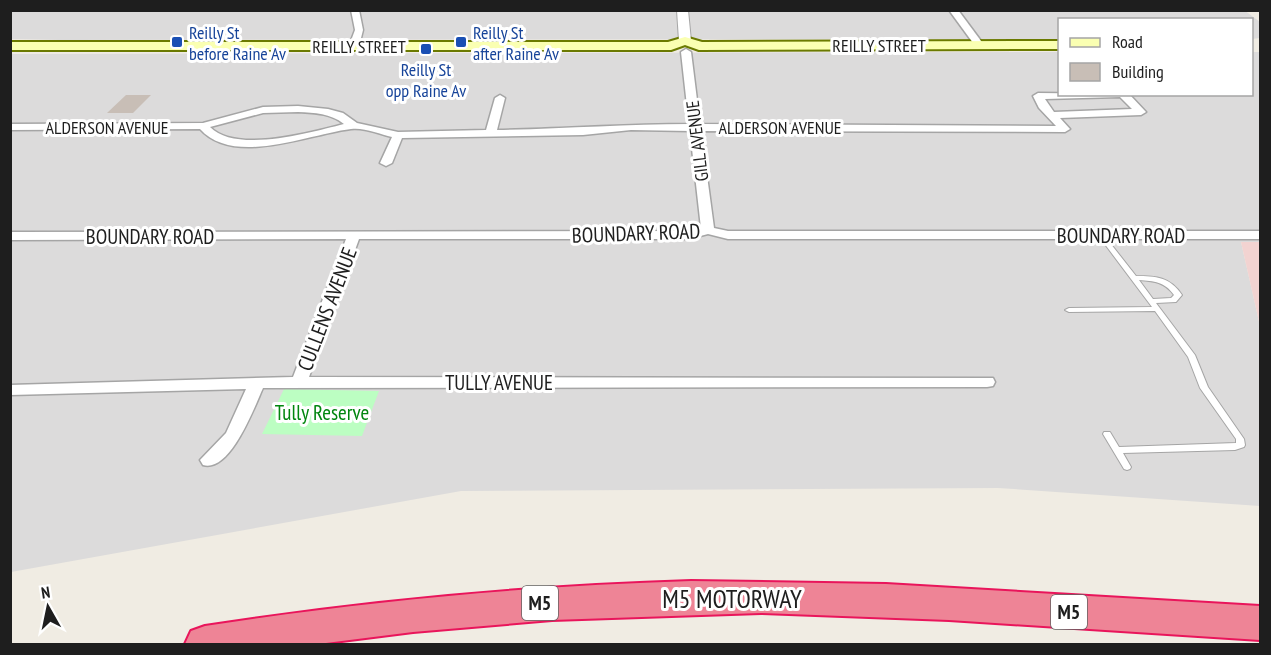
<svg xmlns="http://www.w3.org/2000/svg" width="1271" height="655" font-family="'PT Sans Narrow',sans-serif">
  <rect width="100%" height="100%" fill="#f0ece3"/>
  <!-- residential -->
  <g fill="#dcdbdb">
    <path d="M11,10H1244L1260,22V38L1252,39V20H1060L1059,39L60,40L11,39Z"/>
    <path d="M1059,52L1060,94H1252V52H1260V242H1241L1260,326V506L998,488L461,491L11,572L10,54Z"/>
  </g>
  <!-- commercial -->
  <path fill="#f2d3d1" d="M1241,242H1260V326Z"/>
  <!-- park -->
  <path fill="#bcfec2" d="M284,389L379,391L362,436L262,434Z"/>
  <!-- building -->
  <path fill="#c8beb6" d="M126,95H151L133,113H107Z"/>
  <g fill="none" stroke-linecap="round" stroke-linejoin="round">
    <defs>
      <path id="service" d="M1101,233L1103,234L1136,276C1156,276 1170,277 1182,295L1176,302L1156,303L1195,355L1208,387L1244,439L1245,445L1244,447L1235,450L1123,453L1131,467L1130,469L1127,470L1124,469L1103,434L1104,432H1110L1119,447L1236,443V439L1200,388L1188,357L1155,311L1069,312L1065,310L1069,308L1152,307L1098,235ZM1139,280C1154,281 1165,282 1174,295L1171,298L1153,299Z"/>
      <g id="minor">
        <path d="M351,10H359L363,30L359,46L354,49L349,46L355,30Z"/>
        <path d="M949,10H958L984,45L982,47H976Z"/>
        <path d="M686,49L691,52L700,124L1056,126L1039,108L1033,96L1038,93L1129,94L1146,112L1141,115L1060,118L1070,129L1065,132L701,131L714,228L728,231H1260V239H728L708,234L689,239H359L309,377L993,378L995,382L993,386L987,387L263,388C254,408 230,473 203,465L200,460L226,433L246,389L10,395V385L293,377L346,239L10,240V232L689,231L701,228L690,131L631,130L583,135L402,138L392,163L386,166L380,163L392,137C380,134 363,127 351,129C309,134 234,167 200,129L10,130V124L203,123L263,107L298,106L328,109L343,113L357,123L398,132L486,130L495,98L500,95L505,98L497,130C562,129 625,124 689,124L681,52ZM1120,97L1132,109L1054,112L1045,99ZM298,112C315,113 330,113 344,124C312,132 236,154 210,127L263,113Z"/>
      </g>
      <path id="tertiary" d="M677,10H688L691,41L689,44H681L679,41Z"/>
      <path id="secondary" d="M685,37L702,42L1060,41V49L699,50L685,45L671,50H10V42H668Z"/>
      <path id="motorway" d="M691,581L886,584L1260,606V640L949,620L761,613L552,620L413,632L318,644H185L191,631L205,626C366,601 528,586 691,581Z"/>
    </defs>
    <!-- service casing -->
    <use href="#service" stroke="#a5a5a5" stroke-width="2"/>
    <!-- minor casing -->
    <use href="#minor" stroke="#a5a5a5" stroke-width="3"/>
    <!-- tertiary casing -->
    <use href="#tertiary" stroke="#a5a5a5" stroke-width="2"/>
    <!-- secondary casing -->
    <use href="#secondary" stroke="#6b7a00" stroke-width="4"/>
    <!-- motorway casing -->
    <use href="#motorway" stroke="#e9155b" stroke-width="4"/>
    <!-- service -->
    <use href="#service" fill="#fff" fill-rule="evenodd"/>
    <!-- minor -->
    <use href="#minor" fill="#fff" fill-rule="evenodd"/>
    <!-- tertiary -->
    <use href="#tertiary" fill="#fff" fill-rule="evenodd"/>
    <!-- secondary -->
    <use href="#secondary" fill="#faffb2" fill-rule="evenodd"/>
    <!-- motorway -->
    <use href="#motorway" fill="#ee8496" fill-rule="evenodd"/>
  </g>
  <!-- markers -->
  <g fill="#1a4fb4" stroke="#fff" stroke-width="2">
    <rect x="171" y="36" width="12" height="12" rx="3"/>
    <rect x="455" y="36" width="12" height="12" rx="3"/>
    <rect x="420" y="43" width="12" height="12" rx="3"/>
  </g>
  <g text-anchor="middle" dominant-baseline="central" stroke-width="6" stroke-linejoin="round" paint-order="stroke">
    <!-- far-transit labels -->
    <g font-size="18" fill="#164399" stroke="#fff" text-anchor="start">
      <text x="189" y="32">Reilly St<tspan x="189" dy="21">before Raine Av</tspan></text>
      <text x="473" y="32">Reilly St<tspan x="473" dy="21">after Raine Av</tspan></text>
      <text x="426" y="69" text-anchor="middle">Reilly St<tspan x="426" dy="21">opp Raine Av</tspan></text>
    </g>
    <!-- far-street labels -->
    <g font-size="18" fill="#1e1e1e" stroke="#fff">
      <text x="879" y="45">REILLY STREET</text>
      <text x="359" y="46">REILLY STREET</text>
      <text x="107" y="127">ALDERSON AVENUE</text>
      <text x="780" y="127">ALDERSON AVENUE</text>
      <text transform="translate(697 141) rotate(-97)">GILL AVENUE</text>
    </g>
    <!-- shield labels -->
    <g fill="#fff" stroke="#626262" stroke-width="1.5">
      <rect x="522" y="586" width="36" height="34" rx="4.5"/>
      <rect x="1051" y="595" width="36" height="34" rx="4.5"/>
    </g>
    <g font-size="20" font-weight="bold" fill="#1e1e1e">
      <text x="540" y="603">M5</text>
      <text x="1069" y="612">M5</text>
    </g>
    <!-- street labels -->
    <g font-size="21" fill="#1e1e1e" stroke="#fff">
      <text transform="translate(636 233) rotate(-2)">BOUNDARY ROAD</text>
      <text x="1121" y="235">BOUNDARY ROAD</text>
      <text x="150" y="236">BOUNDARY ROAD</text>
      <text transform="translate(327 309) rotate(-69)">CULLENS AVENUE</text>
      <text x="499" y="382">TULLY AVENUE</text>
    </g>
    <!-- park labels -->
    <g font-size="21" fill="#02860f" stroke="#fff">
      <text x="322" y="412">Tully Reserve</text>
    </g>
    <!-- near-street labels -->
    <g font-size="26" fill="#1e1e1e" stroke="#fff">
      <text x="732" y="598">M5 MOTORWAY</text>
    </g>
  </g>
  <!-- border -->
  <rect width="1271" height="655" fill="none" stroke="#1e1e1e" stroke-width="24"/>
  <!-- legend -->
  <rect x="1058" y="18" width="195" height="78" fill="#ffffff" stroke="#a5a5a5" stroke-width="1.5"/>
  <rect x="1070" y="38" width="30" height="9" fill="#faffb2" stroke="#a5a5a5" stroke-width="1.5"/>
  <text x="1112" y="48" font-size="18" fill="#1e1e1e">Road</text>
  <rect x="1070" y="63" width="30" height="18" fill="#c8beb6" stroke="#a5a5a5" stroke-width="1.5"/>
  <text x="1112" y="78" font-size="18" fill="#1e1e1e">Building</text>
  <!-- north arrow -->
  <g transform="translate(48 607) rotate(351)" stroke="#ffffff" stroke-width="4.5" paint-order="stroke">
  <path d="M0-4.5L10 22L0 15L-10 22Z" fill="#1e1e1e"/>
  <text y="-9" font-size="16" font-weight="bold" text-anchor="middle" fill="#1e1e1e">N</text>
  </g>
</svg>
